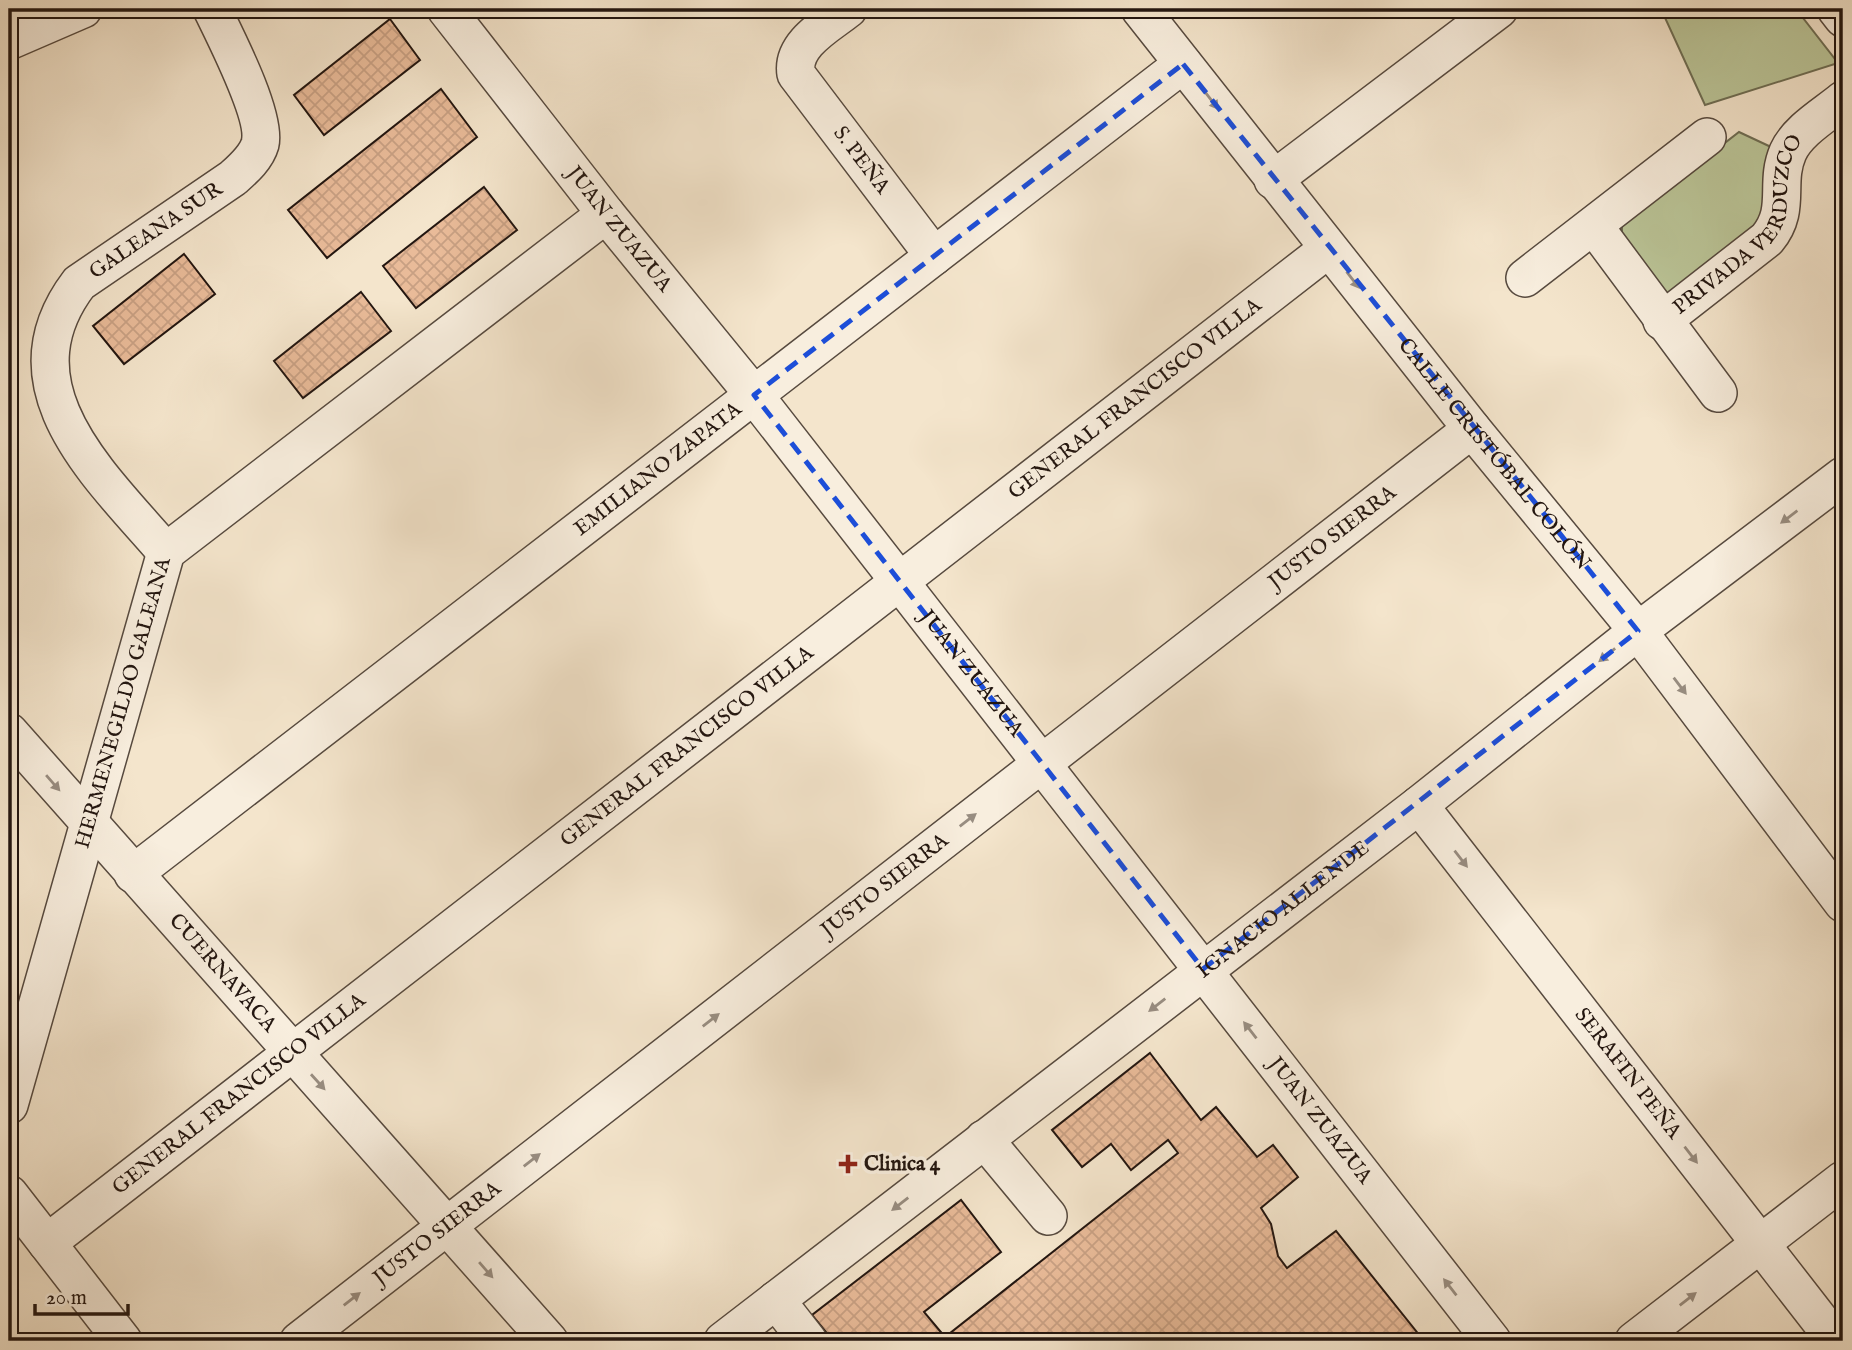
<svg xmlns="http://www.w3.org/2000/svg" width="1852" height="1350" font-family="'IM FELL English',serif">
  <defs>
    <pattern id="building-cross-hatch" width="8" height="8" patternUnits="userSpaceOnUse" patternTransform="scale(1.75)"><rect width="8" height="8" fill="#e9bb99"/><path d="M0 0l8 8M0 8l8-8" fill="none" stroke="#c8a083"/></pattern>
  </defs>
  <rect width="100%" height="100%" fill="#f4e5cc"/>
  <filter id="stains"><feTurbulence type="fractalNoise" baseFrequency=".00286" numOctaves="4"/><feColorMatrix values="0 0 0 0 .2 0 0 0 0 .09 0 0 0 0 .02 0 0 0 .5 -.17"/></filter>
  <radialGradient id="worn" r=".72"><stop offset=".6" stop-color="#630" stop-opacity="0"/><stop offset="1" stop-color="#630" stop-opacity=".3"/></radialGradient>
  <!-- green -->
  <g fill="#bbc598" stroke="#6f6e54" stroke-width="2">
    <path d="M1661,9H1796L1838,63L1705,105Z"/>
    <path d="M1739,132L1771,147V219L1668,299L1622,238V223Z"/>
  </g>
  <!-- building -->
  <g fill="url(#building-cross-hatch)" stroke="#231610" stroke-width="2">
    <path d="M390,19L420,60L324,135L294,95Z"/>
    <path d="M441,89L477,137L327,258L288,210Z"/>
    <path d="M484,187L517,230L416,308L383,266Z"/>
    <path d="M184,254L215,294L124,364L93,326Z"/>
    <path d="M361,292L391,331L303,398L274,361Z"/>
    <path d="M1150,1053L1201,1120L1216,1107L1257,1157L1273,1145L1298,1177L1261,1208L1271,1224L1278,1256L1287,1268L1336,1231L1424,1341H833L812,1315L961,1200L1001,1252L924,1312L945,1337L1178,1153L1168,1140L1131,1170L1111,1144L1082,1167L1052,1130Z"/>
  </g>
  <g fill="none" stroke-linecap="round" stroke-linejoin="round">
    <defs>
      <g id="minor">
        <path id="s1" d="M446,9L606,214L754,395L1492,1341"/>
        <path id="s2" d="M848,9C828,25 791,44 796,74L934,256"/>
        <path id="s3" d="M1140,9L1472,429L1638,631L1843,903"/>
        <path d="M1836,9L1843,18"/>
        <path d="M9,41L83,9"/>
        <path d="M1273,180L1499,9"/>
        <path d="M1594,226L1718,393"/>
        <path d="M1525,278L1707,137"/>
        <path id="s4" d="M1662,321L1767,239C1792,209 1774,184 1788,152C1798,130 1825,115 1843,100"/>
        <path id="s5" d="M166,552C101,476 0,387 79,283L233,178C243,169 256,158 260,144C267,117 225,36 212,9"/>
        <path id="s6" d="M9,732L549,1341"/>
        <path id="s7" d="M1419,805L1836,1341"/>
        <path id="s8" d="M133,874L1183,64"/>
        <path id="s9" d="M9,1105L166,552L606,214"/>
        <path d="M984,1139L1048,1216"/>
        <path d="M9,1194L123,1341"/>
        <path id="s10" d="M47,1243L1328,249"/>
        <path d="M776,1300L808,1341"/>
        <path id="s11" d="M299,1341L1472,429"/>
        <path id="s12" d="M723,1341L1419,805L1638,631L1843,476"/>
        <path d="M1634,1341L1843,1180"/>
      </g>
    </defs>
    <!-- minor casing -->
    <use href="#minor" stroke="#574a3f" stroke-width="40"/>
    <!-- minor -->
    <use href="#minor" stroke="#f8eede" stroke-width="37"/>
  </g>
  <!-- one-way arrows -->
  <defs><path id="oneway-solid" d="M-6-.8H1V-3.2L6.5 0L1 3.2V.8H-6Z" transform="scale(1.75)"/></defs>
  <g fill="#988d81">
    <use href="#oneway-solid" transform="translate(1212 101) rotate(52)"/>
    <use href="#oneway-solid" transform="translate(1353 280) rotate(52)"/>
    <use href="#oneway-solid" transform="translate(1789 517) rotate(143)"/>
    <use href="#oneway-solid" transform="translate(1607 655) rotate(141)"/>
    <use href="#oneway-solid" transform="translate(1680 686) rotate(53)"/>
    <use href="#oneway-solid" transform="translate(53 783) rotate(49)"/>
    <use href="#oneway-solid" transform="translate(968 820) rotate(-38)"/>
    <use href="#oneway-solid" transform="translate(1461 859) rotate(52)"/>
    <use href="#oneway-solid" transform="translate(1157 1005) rotate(142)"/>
    <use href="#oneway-solid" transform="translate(711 1020) rotate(-38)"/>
    <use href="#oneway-solid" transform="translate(1250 1030) rotate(-128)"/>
    <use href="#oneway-solid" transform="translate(318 1082) rotate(48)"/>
    <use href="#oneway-solid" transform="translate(1691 1155) rotate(52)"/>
    <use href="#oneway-solid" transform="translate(532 1160) rotate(-38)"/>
    <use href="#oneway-solid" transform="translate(900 1204) rotate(142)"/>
    <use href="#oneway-solid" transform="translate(486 1270) rotate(49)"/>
    <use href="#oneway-solid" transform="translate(1450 1287) rotate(-128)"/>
    <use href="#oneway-solid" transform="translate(352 1299) rotate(-38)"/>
    <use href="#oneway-solid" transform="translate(1688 1299) rotate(-38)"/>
  </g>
  <!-- marked area -->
  <path fill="none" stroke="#1d4ed8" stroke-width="5" stroke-dasharray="14 9" stroke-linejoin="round" d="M1183,64L1638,631L1203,969L754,395Z"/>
  <!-- markers -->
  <path fill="#8f2418" stroke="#f8eede" stroke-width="2.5" d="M844.5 1153.5h7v7h7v7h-7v7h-7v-7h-7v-7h7z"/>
  <g text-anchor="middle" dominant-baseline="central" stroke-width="7" stroke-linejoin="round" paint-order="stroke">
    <!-- street labels -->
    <g font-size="21" fill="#231610" stroke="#f8eede">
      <text stroke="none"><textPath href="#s2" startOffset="196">S. PEÑA</textPath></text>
      <text stroke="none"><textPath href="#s4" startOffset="130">PRIVADA VERDUZCO</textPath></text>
      <text stroke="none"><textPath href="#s1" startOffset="280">JUAN ZUAZUA</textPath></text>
      <text stroke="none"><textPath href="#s5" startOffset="406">GALEANA SUR</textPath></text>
      <text stroke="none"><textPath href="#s10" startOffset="1377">GENERAL FRANCISCO VILLA</textPath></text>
      <text stroke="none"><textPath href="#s3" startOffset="569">CALLE CRISTÓBAL COLÓN</textPath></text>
      <text stroke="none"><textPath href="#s8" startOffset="663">EMILIANO ZAPATA</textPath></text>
      <text stroke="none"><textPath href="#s11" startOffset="1309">JUSTO SIERRA</textPath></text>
      <text stroke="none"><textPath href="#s1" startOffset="847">JUAN ZUAZUA</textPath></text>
      <text stroke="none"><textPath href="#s9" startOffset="418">HERMENEGILDO GALEANA</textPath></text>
      <text stroke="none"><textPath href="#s10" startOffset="810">GENERAL FRANCISCO VILLA</textPath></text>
      <text stroke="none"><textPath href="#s11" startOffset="742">JUSTO SIERRA</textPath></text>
      <text stroke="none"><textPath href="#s12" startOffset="707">IGNACIO ALLENDE</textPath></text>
      <text stroke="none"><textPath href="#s6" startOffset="322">CUERNAVACA</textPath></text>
      <text stroke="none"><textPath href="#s7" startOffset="340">SERAFIN PEÑA</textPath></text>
      <text stroke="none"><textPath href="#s10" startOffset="243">GENERAL FRANCISCO VILLA</textPath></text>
      <text stroke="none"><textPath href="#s1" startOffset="1414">JUAN ZUAZUA</textPath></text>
      <text stroke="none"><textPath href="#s11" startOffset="175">JUSTO SIERRA</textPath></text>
    </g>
    <!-- poi labels -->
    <g font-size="21" font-weight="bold" fill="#231610" stroke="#f8eede" text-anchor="start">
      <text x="864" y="1164">Clinica 4</text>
    </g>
  </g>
  <!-- margin -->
  <rect width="1852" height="1350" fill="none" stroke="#f4e5cc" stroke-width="35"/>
  <rect x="10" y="10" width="1831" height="1329" fill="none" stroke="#231610" stroke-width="3.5"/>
  <rect x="18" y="18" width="1817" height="1315" fill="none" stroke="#231610" stroke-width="2"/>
  <!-- scale -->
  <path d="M35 1304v10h93v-10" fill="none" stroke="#231610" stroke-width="3.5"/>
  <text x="46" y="1304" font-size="21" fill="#231610" stroke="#f8eede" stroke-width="5" paint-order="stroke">20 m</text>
  <rect width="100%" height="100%" filter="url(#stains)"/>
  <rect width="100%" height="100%" fill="url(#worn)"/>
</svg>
